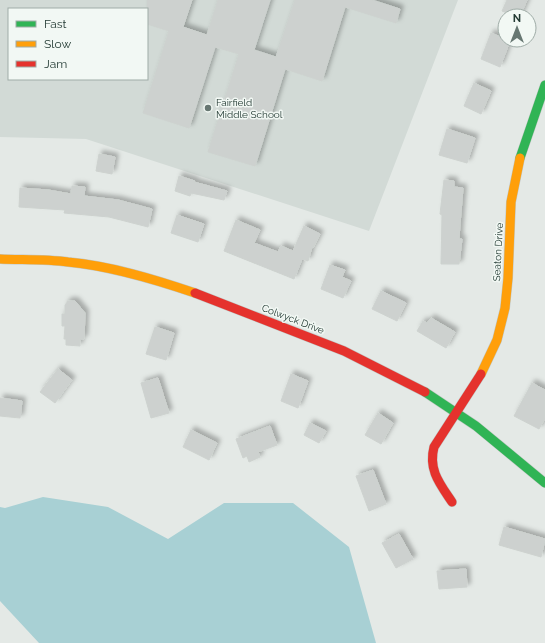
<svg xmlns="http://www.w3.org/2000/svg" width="545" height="643" font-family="Raleway,sans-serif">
  <defs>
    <filter id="shadow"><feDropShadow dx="3.5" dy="-3.5" stdDeviation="2" flood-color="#0004"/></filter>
  </defs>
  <rect width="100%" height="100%" fill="#e4e9e6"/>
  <!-- built -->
  <path fill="#d2dad6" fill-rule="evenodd" d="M0,0H458L369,231L86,139L0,137ZM9,9H147V79H9Z"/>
  <!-- water -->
  <path fill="#a8d0d4" d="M43,497L108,507L168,539L224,503H293L349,547L376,643H39L0,601V507L5,508Z"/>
  <!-- building -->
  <g fill="#cdd1cf" stroke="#cdd2cf" filter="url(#shadow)">
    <path d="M147,0H192L183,27L207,35L218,0H270L254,50L276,57L295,0H372L400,9L396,23L345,7L322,81L285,69L255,166L208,152L239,54L215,47L189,128L143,113L169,31L147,24Z"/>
    <path d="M507,0H527L520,16H514L502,11Z"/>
    <path d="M491,33L510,41L500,67L481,59Z"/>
    <path d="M474,83L491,91L481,114L464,106Z"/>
    <path d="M447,129L475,138L467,163L439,155Z"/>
    <path d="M99,154L115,157L112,174L96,171Z"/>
    <path d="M179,176L195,181L194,182L227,191L224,200L191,193L190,196L175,191Z"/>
    <path d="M444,180L454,181V187L463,188L460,224L459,239H462L459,264H441L442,215L440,214Z"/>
    <path d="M72,186L85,187L84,196L118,200L152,209L148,227L109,217L64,213L65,210L19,207L20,188L48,190L71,194Z"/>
    <path d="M177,215L204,224L198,242L171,233Z"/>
    <path d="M236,220L260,230L254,243L278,252L281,246L293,251L304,226L320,234L313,248L312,247L308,261L302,259L294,279L224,251Z"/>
    <path d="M330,265L345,270L342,277L351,281L343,298L321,289Z"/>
    <path d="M381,291L406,303L397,321L372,309Z"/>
    <path d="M68,301H75L85,313L84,339H80V346L66,345V339H64L65,326H62V314H65V305Z"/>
    <path d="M431,318L455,332L446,348L417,331L423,321L427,323Z"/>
    <path d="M155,327L174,333L166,360L146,354Z"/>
    <path d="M58,369L72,380L55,403L40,392Z"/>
    <path d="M291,374L308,381L298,408L281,401Z"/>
    <path d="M158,378L169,413L151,418L141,383Z"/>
    <path d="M532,383L545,390V418L539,429L514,416Z"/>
    <path d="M0,398L22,401L20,418L0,416Z"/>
    <path d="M378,413L393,423L381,444L365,435Z"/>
    <path d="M310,423L326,431L319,443L304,435Z"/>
    <path d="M270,426L277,445L258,452L260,457L249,462L247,456L243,458L236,439Z"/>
    <path d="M191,430L217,443L209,460L183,447Z"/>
    <path d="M373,470L386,504L369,511L356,476Z"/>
    <path d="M504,527L545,539L541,557L499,545Z"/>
    <path d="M399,534L413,559L396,568L382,543Z"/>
    <path d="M466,569L467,587L439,589L437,571Z"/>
  </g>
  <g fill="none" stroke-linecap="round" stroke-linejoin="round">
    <defs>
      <g id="fast">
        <path d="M520,158L545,85"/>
        <path d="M425,392L476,426L545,483"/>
      </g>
      <g id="slow">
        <path d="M0,259C22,260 45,259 68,262C111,266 154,279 195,293"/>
        <path d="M481,374L497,340L505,308L508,278L511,202L520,158"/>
      </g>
      <g id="jam">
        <path d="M195,293L344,351L425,392"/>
        <path d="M452,502C440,484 428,470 434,447L481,374"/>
      </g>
    </defs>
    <!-- fast casing -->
    <use href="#fast" stroke="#c0c6c3" stroke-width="10"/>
    <!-- slow casing -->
    <use href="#slow" stroke="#c0c6c3" stroke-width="10"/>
    <!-- jam casing -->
    <use href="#jam" stroke="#c0c6c3" stroke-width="10"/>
    <!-- fast -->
    <use href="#fast" stroke="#30b455" stroke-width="9"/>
    <!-- slow -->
    <use href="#slow" stroke="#ff9f0a" stroke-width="9"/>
    <!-- jam -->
    <use href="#jam" stroke="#e5322d" stroke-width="9"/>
  </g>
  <!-- markers -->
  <circle fill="#677772" stroke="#f2f8f4" stroke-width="1.5" cx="208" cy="108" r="4"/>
  <g text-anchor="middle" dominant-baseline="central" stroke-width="3" stroke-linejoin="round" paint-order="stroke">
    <!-- poi labels -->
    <g font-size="10" fill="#233a33" stroke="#f2f8f4" text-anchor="start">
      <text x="216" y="102">Fairfield<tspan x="216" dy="12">Middle School</tspan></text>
    </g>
    <!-- street labels -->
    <g font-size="10" fill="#233a33" stroke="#f2f8f4">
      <text transform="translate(498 252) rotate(-87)">Seaton Drive</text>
      <text transform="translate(293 319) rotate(21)">Colwyck Drive</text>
    </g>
  </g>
  <!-- legend -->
  <rect x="8" y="8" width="140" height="72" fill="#f2f8f4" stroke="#9faca7"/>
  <rect x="16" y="21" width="20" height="6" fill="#30b455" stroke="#9faca7"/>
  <text x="44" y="28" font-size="12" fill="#233a33">Fast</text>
  <rect x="16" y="41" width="20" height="6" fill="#ff9f0a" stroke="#9faca7"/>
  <text x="44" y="48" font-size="12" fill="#233a33">Slow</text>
  <rect x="16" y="61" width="20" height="6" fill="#e5322d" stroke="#9faca7"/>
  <text x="44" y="68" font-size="12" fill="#233a33">Jam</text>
  <!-- north arrow -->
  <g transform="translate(517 28)"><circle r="19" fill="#f2f8f4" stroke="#9faca7"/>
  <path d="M0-3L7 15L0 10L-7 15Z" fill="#677772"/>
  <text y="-6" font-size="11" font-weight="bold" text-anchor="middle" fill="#233a33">N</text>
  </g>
</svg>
